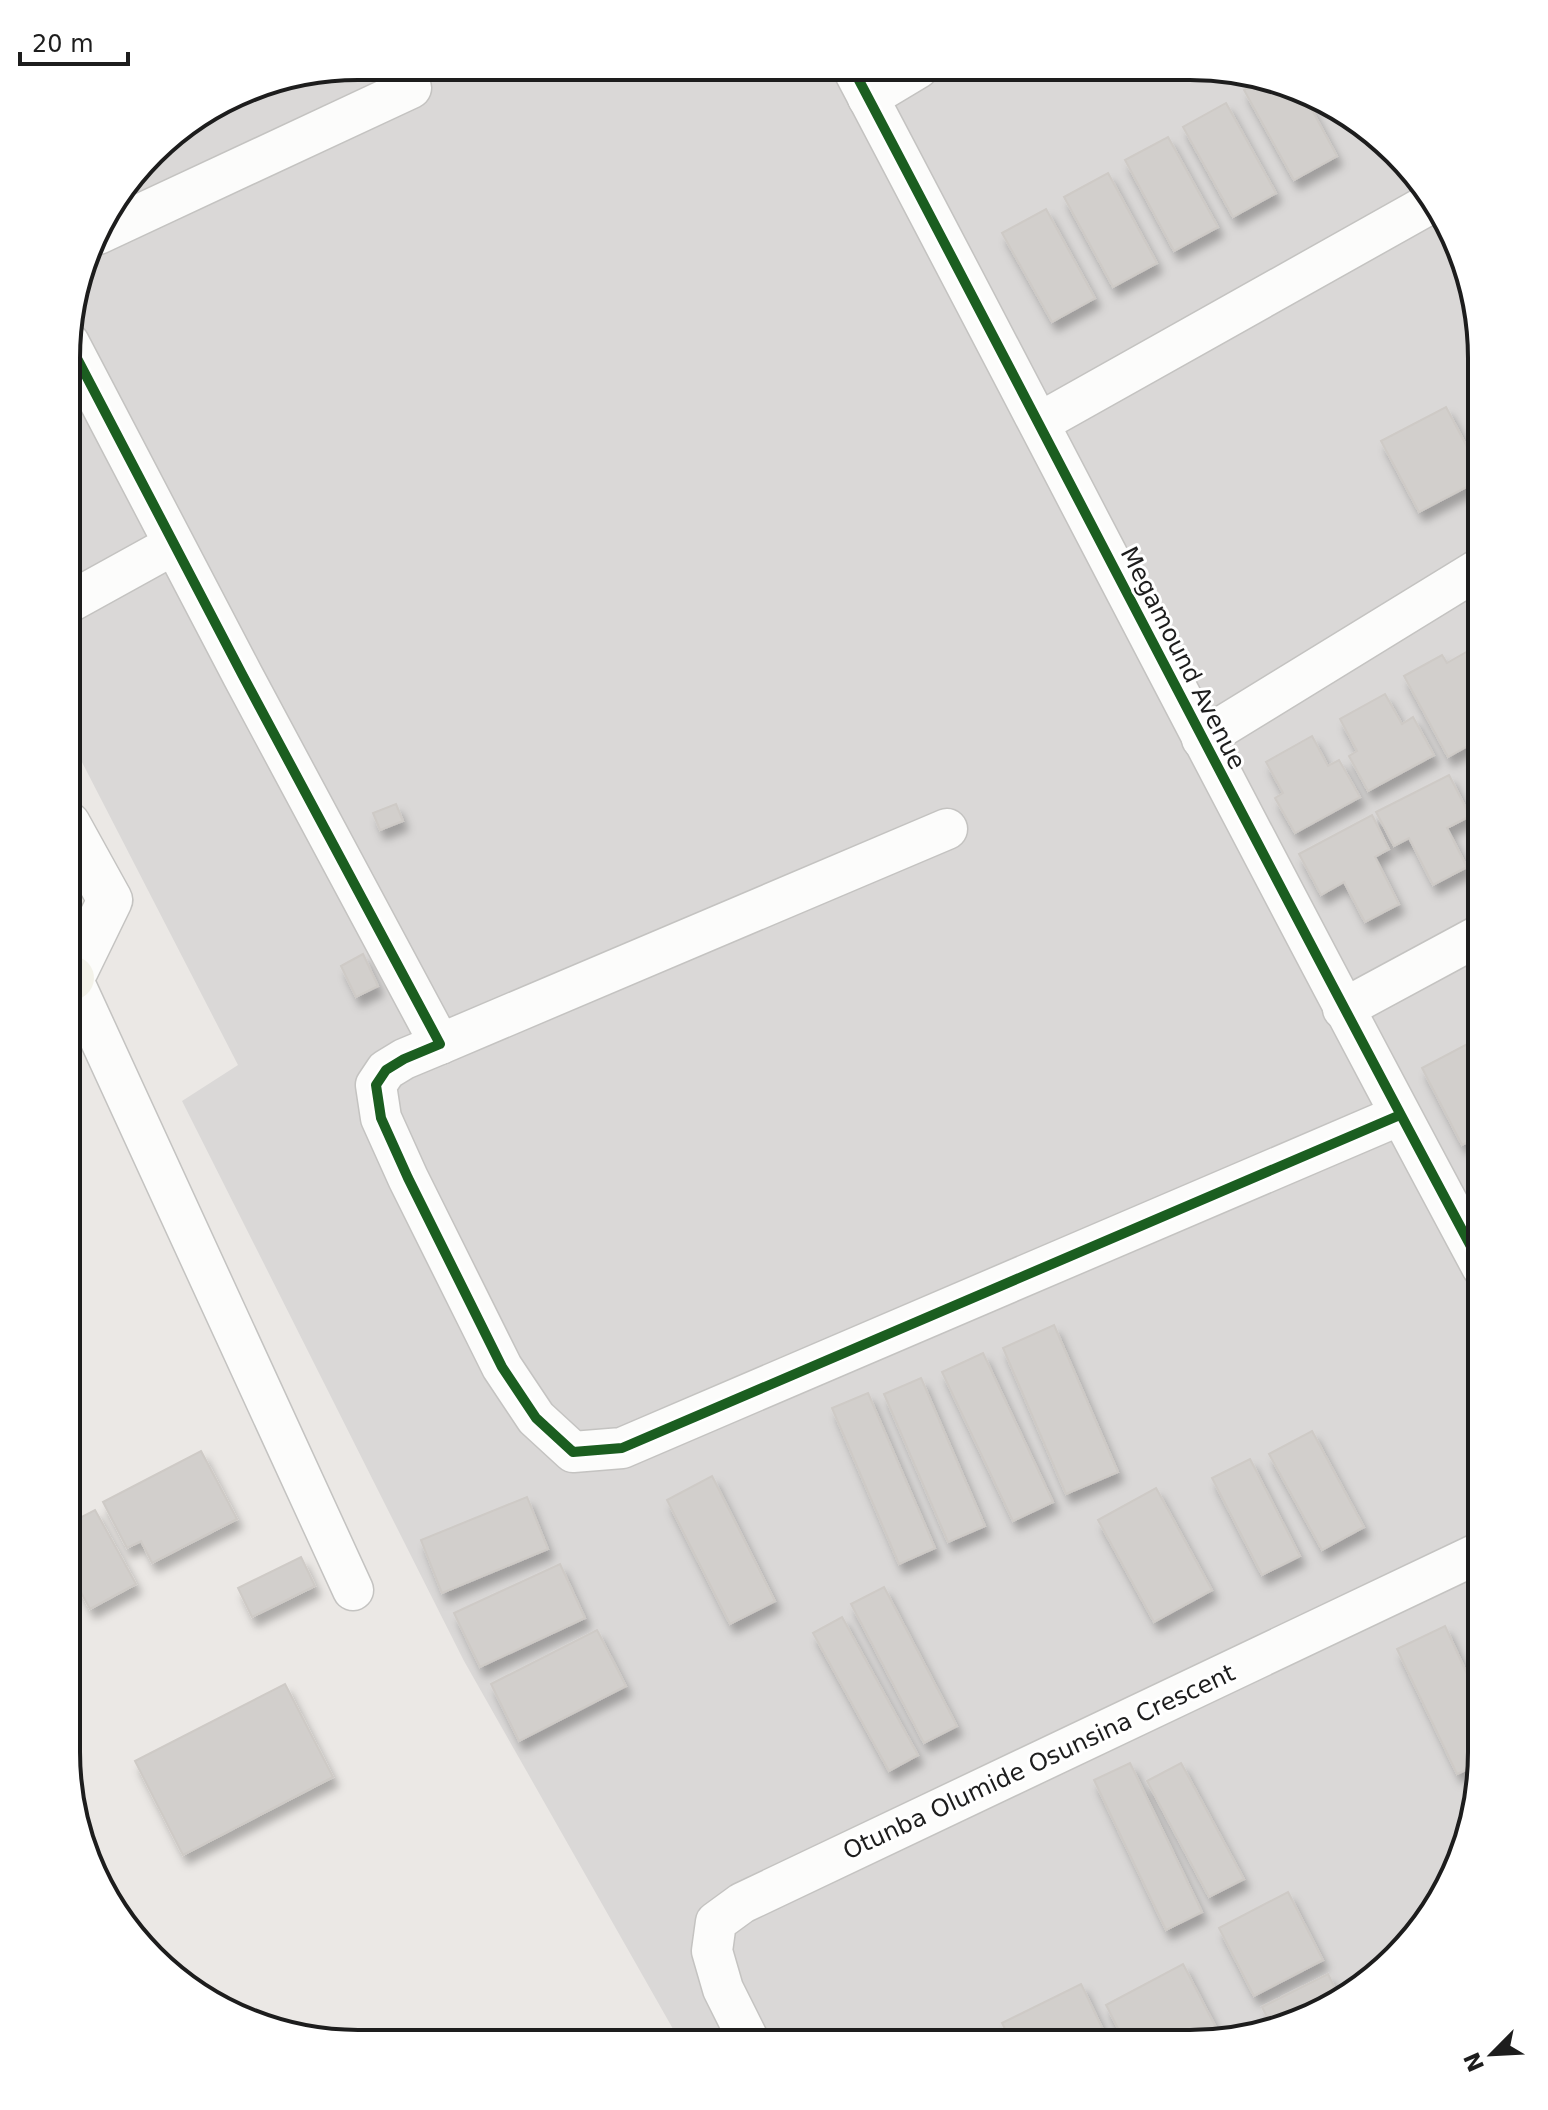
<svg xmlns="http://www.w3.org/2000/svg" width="1548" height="2110" font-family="'DejaVu Sans',sans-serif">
  <defs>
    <filter id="shadow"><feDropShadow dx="5" dy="9" stdDeviation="4" flood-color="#0004"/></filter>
  </defs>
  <rect width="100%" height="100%" fill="#ebe8e5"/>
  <!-- residential -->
  <path fill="#dad8d7" d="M358,66L1229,69L1368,126L1452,228L1482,357L1481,1772L1433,1915L1320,2014L1191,2044L681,2043L464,1661L182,1101L238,1065L68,735L69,319L105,212L166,138L263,82Z"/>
  <!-- building -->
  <g fill="#d2cfcc" stroke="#cecac6" stroke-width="2" filter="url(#shadow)">
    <path d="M1260,82L1307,101L1337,156L1294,180L1244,90Z"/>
    <path d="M1226,103L1276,193L1233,217L1183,127Z"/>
    <path d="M1168,137L1218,227L1174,251L1125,160Z"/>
    <path d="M1108,173L1157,263L1113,287L1064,197Z"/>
    <path d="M1046,209L1095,298L1052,322L1002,233Z"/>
    <path d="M1446,407L1482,475V479L1419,512L1381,441Z"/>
    <path d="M1468,651L1482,676V738L1448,757L1404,676L1442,655L1447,663Z"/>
    <path d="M1385,694L1402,724L1413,717L1434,755L1368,791L1349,756L1357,751L1340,719Z"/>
    <path d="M1312,736L1328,766L1339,760L1360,797L1295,833L1275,798L1283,793L1266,762Z"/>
    <path d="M1449,775L1470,816L1447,828L1467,867L1433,885L1409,838L1394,846L1376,812Z"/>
    <path d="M396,804L403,821L380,830L373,813Z"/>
    <path d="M1372,815L1389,849L1375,857L1399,904L1365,922L1344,882L1321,895L1299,854Z"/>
    <path d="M363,954L378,986L356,997L341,966Z"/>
    <path d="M1473,1041L1482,1057V1135L1462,1145L1422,1068Z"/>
    <path d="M1054,1325L1118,1472L1066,1494L1003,1348Z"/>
    <path d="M983,1353L1053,1502L1013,1521L942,1372Z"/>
    <path d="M921,1378L985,1526L948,1542L884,1394Z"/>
    <path d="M868,1393L935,1548L899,1564L832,1408Z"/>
    <path d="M1312,1431L1364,1527L1322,1550L1269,1454Z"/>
    <path d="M201,1451L237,1519L152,1563L141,1541L127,1548L103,1502Z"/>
    <path d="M1250,1459L1300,1556L1262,1575L1212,1478Z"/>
    <path d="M712,1476L775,1601L730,1624L667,1500Z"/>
    <path d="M1156,1488L1212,1590L1154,1622L1098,1520Z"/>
    <path d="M527,1497L548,1549L442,1593L421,1540Z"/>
    <path d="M95,1510L136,1584L90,1609L66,1565V1525Z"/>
    <path d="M301,1557L315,1586L252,1617L238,1588Z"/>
    <path d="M560,1564L585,1618L480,1667L454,1613Z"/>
    <path d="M884,1587L957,1726L924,1743L851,1604Z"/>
    <path d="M842,1617L918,1755L889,1771L813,1633Z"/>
    <path d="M1445,1626L1481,1704V1763L1457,1774L1397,1649Z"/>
    <path d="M597,1630L626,1686L519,1741L491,1684Z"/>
    <path d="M285,1684L333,1777L183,1855L135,1761Z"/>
    <path d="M1130,1763L1202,1912L1166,1930L1094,1780Z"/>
    <path d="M1181,1763L1244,1879L1209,1897L1147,1781Z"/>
    <path d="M1288,1892L1323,1960L1254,1996L1219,1928Z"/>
    <path d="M1183,1964L1221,2037L1191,2044H1126L1106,2005Z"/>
    <path d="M1328,1974L1339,1997L1320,2014L1271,2025L1262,2007Z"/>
    <path d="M1081,1984L1110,2044L1012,2043L1002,2023Z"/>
  </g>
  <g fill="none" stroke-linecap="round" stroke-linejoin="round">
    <defs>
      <g id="minor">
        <path d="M852,67C1063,467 1268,869 1482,1267"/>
        <path d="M868,98L918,68"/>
        <path d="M98,234L411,88"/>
        <path d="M69,343L243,676L440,1044L404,1059L386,1070L376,1085L381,1118L408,1178L502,1367L536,1418L573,1452L622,1448L1400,1115"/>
        <path d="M1039,423L1431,203"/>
        <path d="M68,603L173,545"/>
        <path d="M1202,739L1482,567"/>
        <path d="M72,978L353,1590"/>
        <path d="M1343,1009L1482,934"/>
        <path d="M440,1044L947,829"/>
        <path d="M750,2043L723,1989L712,1951L716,1922L742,1903L1481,1552"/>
      </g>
      <path id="tertiary" d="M68,824L110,900L72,978"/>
      <path id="secondary" d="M67,981L72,978"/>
    </defs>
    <!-- minor casing -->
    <use href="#minor" stroke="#c4c3c1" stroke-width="43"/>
    <!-- tertiary casing -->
    <use href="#tertiary" stroke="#c4c3c1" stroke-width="47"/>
    <!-- secondary casing -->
    <use href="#secondary" stroke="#94937e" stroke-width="47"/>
    <!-- minor -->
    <use href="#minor" stroke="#fcfcfb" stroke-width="40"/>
    <!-- tertiary -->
    <use href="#tertiary" stroke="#fcfcfb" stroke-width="44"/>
    <!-- secondary -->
    <use href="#secondary" stroke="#f3f2e9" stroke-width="44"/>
    <defs>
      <g id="cycleway">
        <path d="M852,67C1063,467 1268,869 1482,1267"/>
        <path d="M69,343L243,676L440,1044L404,1059L386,1070L376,1085L381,1118L408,1178L502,1367L536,1418L573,1452L622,1448L1400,1115"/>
      </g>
    </defs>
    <!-- cycleway casing -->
    <use href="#cycleway" stroke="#fff" stroke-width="15"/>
    <!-- cycleway -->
    <use href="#cycleway" stroke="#1b5e20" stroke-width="10"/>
  </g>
  <g text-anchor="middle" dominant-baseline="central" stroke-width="6" stroke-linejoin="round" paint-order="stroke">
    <!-- street labels -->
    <g font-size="24" fill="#1d1d1d" stroke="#fff">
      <text transform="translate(1183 658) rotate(63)">Megamound Avenue</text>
      <text transform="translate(1039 1762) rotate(-25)">Otunba Olumide Osunsina Crescent</text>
    </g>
  </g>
  <!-- crop -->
  <path d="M0 0H1548V2110H0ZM358 80H1190A278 278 0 0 1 1468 358V1752A278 278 0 0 1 1190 2030H358A278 278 0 0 1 80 1752V358A278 278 0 0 1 358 80Z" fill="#fff" fill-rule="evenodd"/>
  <path fill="none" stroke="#1d1d1d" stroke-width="4" d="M358 80H1190A278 278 0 0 1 1468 358V1752A278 278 0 0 1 1190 2030H358A278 278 0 0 1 80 1752V358A278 278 0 0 1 358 80Z"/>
  <!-- north arrow -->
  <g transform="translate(1492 2054) rotate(246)" stroke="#ffffff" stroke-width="6" paint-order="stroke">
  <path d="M0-6L14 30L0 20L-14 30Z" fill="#1d1d1d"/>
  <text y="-12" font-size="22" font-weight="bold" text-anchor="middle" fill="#1d1d1d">N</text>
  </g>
  <!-- scale -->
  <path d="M20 52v12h108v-12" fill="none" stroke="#1d1d1d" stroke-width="4"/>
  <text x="32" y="52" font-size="24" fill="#1d1d1d" stroke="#ffffff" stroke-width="6" paint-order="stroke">20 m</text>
</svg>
